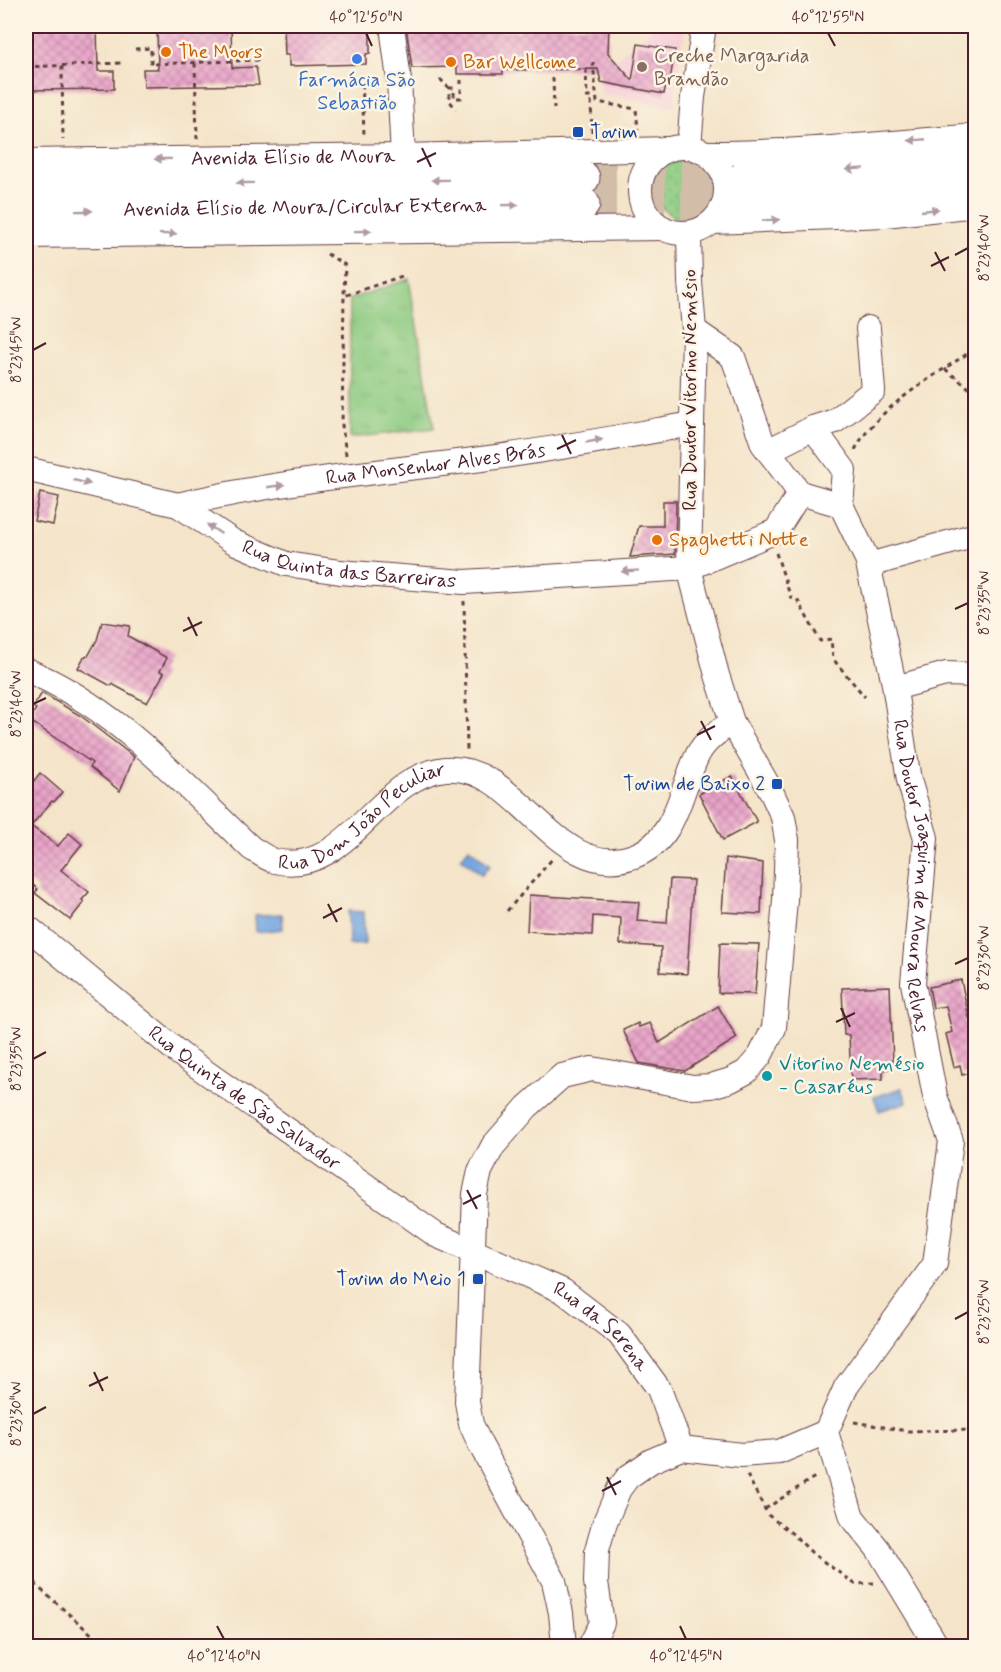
<svg xmlns="http://www.w3.org/2000/svg" width="1001" height="1672" font-family="Mynerve,sans-serif">
  <defs>
    <pattern id="grass-dots" width="8" height="8" patternUnits="userSpaceOnUse" patternTransform="scale(1.5)"><rect width="8" height="8" fill="#8dcb82"/><path d="M2 2h.1M6 6h.1" fill="none" stroke="#7bae70" stroke-width="1.8" stroke-linecap="round"/></pattern>
    <pattern id="park-tufts" width="24" height="20" patternUnits="userSpaceOnUse" patternTransform="scale(1.5)"><rect width="24" height="20" fill="#8dcb82"/><path d="M3 7l-1-3M5 7V3M7 7l1-3M15 17l-1-3M17 17v-4M19 17l1-3" fill="none" stroke="#7bae70"/></pattern>
    <pattern id="building-cross-hatch" width="8" height="8" patternUnits="userSpaceOnUse" patternTransform="scale(1.5)"><rect width="8" height="8" fill="#e9a4c9"/><path d="M0 0l8 8M0 8l8-8" fill="none" stroke="#bf85a3"/></pattern>
  </defs>
  <rect width="100%" height="100%" fill="#fcf5e5"/>
  <filter id="ink" filterUnits="userSpaceOnUse"><feTurbulence type="fractalNoise" baseFrequency=".0167" numOctaves="2"/><feDisplacementMap in="SourceGraphic" scale="12" xChannelSelector="R" yChannelSelector="G"/><feConvolveMatrix kernelMatrix="1 2 1 2 8 2 1 2 1" color-interpolation-filters="sRGB"/></filter>
  <filter id="wash" filterUnits="userSpaceOnUse"><feTurbulence type="fractalNoise" baseFrequency=".008" numOctaves="4" result="noise"/><feDisplacementMap in="SourceGraphic" scale="24" xChannelSelector="R" yChannelSelector="G"/><feGaussianBlur stdDeviation="1.35" result="paint"/><feColorMatrix in="noise" values="0 0 0 0 0 0 0 0 0 0 0 0 0 0 0 0 0 1.4 0 .05"/><feComposite in="paint" operator="in"/></filter>
  <g filter="url(#wash)">
    <rect width="100%" height="100%" fill="#f4e4c9"/>
    <!-- built -->
    <path fill="#f6cfd8" d="M655,26H685L676,80L675,108L612,95V97L602,95L598,74Z"/>
    <!-- grass -->
    <circle fill="url(#grass-dots)" stroke="#6c7556" stroke-width="1.5" cx="684" cy="189" r="29"/>
    <!-- park -->
    <path fill="url(#park-tufts)" stroke="#6c7556" stroke-width="1.5" d="M409,279L434,428L350,438V299Z"/>
    <!-- water -->
    <g fill="#74a6e0" stroke="#5f6286" stroke-width="1.5">
      <path d="M469,848L490,865L482,875L461,858Z"/>
      <path d="M348,911L363,912L365,944L349,945Z"/>
      <path d="M282,914L283,929L256,932L255,915Z"/>
      <path d="M902,1088L907,1102L879,1111L874,1097Z"/>
    </g>
    <g id="blocks">
      <!-- building -->
      <g fill="url(#building-cross-hatch)">
        <path d="M26,26H97L98,71H114V89L26,90Z"/>
        <path d="M157,26H231L232,68L256,67L259,85L144,87L143,69H158Z"/>
        <path d="M284,26H370V53L366,54V64L289,66V55H285Z"/>
        <path d="M409,26H437V32L520,31V26H609L608,53L632,80L638,44L675,50L670,80L667,79L664,94L601,82L598,69L503,70V74H457V67L412,68L407,33Z"/>
        <path d="M40,493L59,497L53,525L34,521Z"/>
        <path d="M663,501H676L675,554L630,557L639,526H663Z"/>
        <path d="M102,622L130,626L128,636L167,658L160,671L164,673L147,703L112,684L111,686L78,668L84,657L88,656L97,640Z"/>
        <path d="M42,693L81,716L134,757L120,791L90,767L92,763L29,720L36,709L33,707Z"/>
        <path d="M40,773L62,792L54,802L52,801L31,826L58,846L69,833L82,844L61,870L89,892L82,900L84,902L70,920L35,893L38,889L26,879V791Z"/>
        <path d="M732,776L757,822L723,840L699,794Z"/>
        <path d="M726,858L763,863L761,914L722,912Z"/>
        <path d="M670,879L693,880L687,974L660,972L661,947L620,944L621,918L593,916L592,935L527,931L529,895L639,902L637,921L667,923Z"/>
        <path d="M720,943L759,944L755,994L718,993Z"/>
        <path d="M961,980L969,1018L975,1017V1072L962,1075L960,1065L954,1067L946,1034L952,1032L946,1006L933,1008L929,987Z"/>
        <path d="M890,986L893,1063H888L889,1069L883,1070V1079L851,1080L849,1035H844L842,988Z"/>
        <path d="M718,1006L737,1038L685,1071L639,1063L623,1030L638,1023L639,1027L650,1023L659,1043Z"/>
      </g>
    </g>
  </g>
  <g filter="url(#ink)">
    <use href="#blocks" fill-opacity="0" stroke="#643d43" stroke-width="1.5"/>
    <g fill="none" stroke-linecap="round" stroke-linejoin="round">
      <!-- highway-tunnel -->
      <g stroke="#d2bda9" stroke-width="33" stroke-dasharray="33 16" stroke-linecap="butt">
        <path d="M583,178L746,176"/>
        <path d="M583,204L746,202"/>
      </g>
      <defs>
        <g id="minor">
          <path d="M392,26L399,80L403,156"/>
          <circle cx="683" cy="190" r="43"/>
          <path d="M689,147L693,97L704,26"/>
          <path d="M707,153C792,153 878,144 964,137L976,134"/>
          <path id="s1" d="M26,161L403,156L669,149"/>
          <path d="M713,222L885,215L976,205"/>
          <path d="M26,236L663,228"/>
          <path id="s2" d="M694,330L733,357L763,444L800,493L841,505L867,559L894,684L909,780L926,838L913,983L935,1096L951,1141L935,1264L846,1387L826,1432L852,1517L878,1549L937,1646"/>
          <path d="M813,428L844,470L841,505"/>
          <path d="M768,451L813,428L835,421L873,391L868,328"/>
          <path id="s3" d="M26,469L178,505L234,542L286,564L340,572L464,582L689,568L776,531L800,493"/>
          <path id="s4" d="M178,505C280,480 385,472 489,458C557,449 625,436 692,424"/>
          <path d="M869,565L976,535"/>
          <path id="s5" d="M26,670C115,706 182,783 251,848C258,852 267,859 275,861C347,878 378,776 445,769C519,762 556,885 634,856C677,840 679,793 697,756C704,741 719,731 732,722"/>
          <path d="M895,688L946,674L976,675"/>
          <path id="s6" d="M26,926L180,1054L436,1235L563,1291L619,1334L659,1389L681,1448"/>
          <path d="M564,1646L561,1613L554,1581L480,1444L471,1424L467,1402L475,1194L480,1171L493,1146L527,1107L562,1076L592,1069L693,1087L711,1086L731,1080L746,1072L760,1056L774,1028L785,900L787,840L783,817L770,789L732,722L717,675L689,568L694,330L690,282L689,233"/>
          <path d="M590,1646L602,1623L596,1582L597,1550L605,1522L619,1489L628,1477L651,1461L681,1448L741,1455L779,1452L826,1432"/>
        </g>
        <g id="highway">
          <path d="M746,176L877,167L976,155"/>
          <path d="M26,186L583,178"/>
          <path d="M746,202L881,195L976,182"/>
          <path id="s7" d="M26,211L583,204"/>
        </g>
      </defs>
      <!-- minor casing -->
      <use href="#minor" stroke="#643d43" stroke-width="26"/>
      <!-- highway casing -->
      <use href="#highway" stroke="#643d43" stroke-width="35"/>
      <!-- path -->
      <g stroke="#643d43" stroke-width="3" stroke-dasharray="4.5 4.5" stroke-linecap="butt">
        <path d="M135,49L151,48V64L261,60"/>
        <path d="M593,62L597,102L636,109L638,129"/>
        <path d="M195,63L197,139"/>
        <path d="M62,66L63,140"/>
        <path d="M26,67L121,63"/>
        <path d="M586,69L587,97H591L592,132"/>
        <path d="M362,75L364,136"/>
        <path d="M553,78L554,109"/>
        <path d="M440,79L449,88V100L456,109"/>
        <path d="M449,88H454V98H461V80"/>
        <path d="M327,254L345,265L344,296"/>
        <path d="M945,369L969,388L976,390"/>
        <path d="M855,450C877,407 936,375 976,348"/>
        <path d="M346,455L342,425L344,296L402,276"/>
        <path d="M776,553L791,598L797,599L820,641L831,639L833,659L865,697"/>
        <path d="M464,601L467,751"/>
        <path d="M507,911L553,858"/>
        <path d="M854,1422L907,1431L976,1430"/>
        <path d="M747,1475L768,1515L794,1535L813,1554L855,1584L875,1583"/>
        <path d="M765,1509L818,1475"/>
        <path d="M26,1557L37,1586L105,1646"/>
      </g>
      <!-- minor -->
      <use href="#minor" stroke="#fff" stroke-width="24"/>
      <!-- highway -->
      <use href="#highway" stroke="#fff" stroke-width="33"/>
    </g>
    <!-- one-way arrows -->
    <defs><path id="oneway-solid" d="M-6-.8H1V-3.2L6.5 0L1 3.2V.8H-6Z" transform="scale(1.5)"/></defs>
    <g fill="#ae9aa0">
      <use href="#oneway-solid" transform="translate(917 140) rotate(175)"/>
      <use href="#oneway-solid" transform="translate(163 159) rotate(179)"/>
      <use href="#oneway-solid" transform="translate(855 169) rotate(176)"/>
      <use href="#oneway-solid" transform="translate(440 180) rotate(179)"/>
      <use href="#oneway-solid" transform="translate(245 183) rotate(179)"/>
      <use href="#oneway-solid" transform="translate(510 205) rotate(-1)"/>
      <use href="#oneway-solid" transform="translate(930 210) rotate(-6)"/>
      <use href="#oneway-solid" transform="translate(84 211) rotate(-1)"/>
      <use href="#oneway-solid" transform="translate(771 220) rotate(-3)"/>
      <use href="#oneway-solid" transform="translate(363 231) rotate(-1)"/>
      <use href="#oneway-solid" transform="translate(168 234) rotate(-1)"/>
      <use href="#oneway-solid" transform="translate(594 441) rotate(-10)"/>
      <use href="#oneway-solid" transform="translate(82 482) rotate(13)"/>
      <use href="#oneway-solid" transform="translate(276 486) rotate(-8)"/>
      <use href="#oneway-solid" transform="translate(214 529) rotate(-146)"/>
      <use href="#oneway-solid" transform="translate(630 571) rotate(176)"/>
    </g>
  </g>
  <!-- ticks -->
  <path fill="none" stroke="#4a1f2b" stroke-width="2" d="M366,33L372,46M828,33L835,46M422,148L431,167M417,162L436,153M935,252L945,271M955,255L968,248M931,266L949,257M33,350L46,343M562,435L571,454M557,449L576,440M955,609L968,603M188,617L197,636M183,631L202,622M33,704L46,698M701,721L711,740M697,735L715,726M328,904L337,922M323,918L342,908M955,964L968,958M841,1008L850,1027M836,1022L855,1013M33,1059L46,1052M467,1190L477,1209M463,1204L481,1195M955,1319L968,1312M94,1372L103,1391M89,1386L108,1377M33,1414L46,1407M607,1477L616,1495M602,1491L621,1481M217,1626L224,1639M680,1626L686,1639"/>
  <!-- markers -->
  <g fill="#e8710a" stroke="#fcf5e5" stroke-width="2">
    <circle cx="166" cy="52" r="6"/>
    <circle cx="451" cy="62" r="6"/>
    <circle cx="657" cy="540" r="6"/>
  </g>
  <circle fill="#3f7fe0" stroke="#fcf5e5" stroke-width="2" cx="357" cy="59" r="6"/>
  <circle fill="#8d6e63" stroke="#fcf5e5" stroke-width="2" cx="642" cy="67" r="6"/>
  <g fill="#1a4fb4" stroke="#fcf5e5" stroke-width="2">
    <rect x="572" y="126" width="12" height="12" rx="3"/>
    <rect x="771" y="778" width="12" height="12" rx="3"/>
    <rect x="472" y="1273" width="12" height="12" rx="3"/>
  </g>
  <circle fill="#0f9aa8" stroke="#fcf5e5" stroke-width="2" cx="767" cy="1076" r="6"/>
  <g text-anchor="middle" dominant-baseline="central" stroke-width="5" stroke-linejoin="round" paint-order="stroke">
    <!-- food labels -->
    <g font-size="20" fill="#c56008" stroke="#fcf5e5" text-anchor="start">
      <text x="178" y="52">The Moors</text>
      <text x="463" y="62">Bar Wellcome</text>
      <text x="669" y="540">Spaghetti Notte</text>
    </g>
    <!-- education labels -->
    <g font-size="20" fill="#785e54" stroke="#fcf5e5" text-anchor="start">
      <text x="654" y="56">Creche Margarida<tspan x="654" dy="23">Brandão</tspan></text>
    </g>
    <!-- shop labels -->
    <g font-size="20" fill="#366cbe" stroke="#fcf5e5">
      <text x="357" y="80">Farmácia São<tspan x="357" dy="23">Sebastião</tspan></text>
    </g>
    <!-- transit labels -->
    <g font-size="20" fill="#164399" stroke="#fcf5e5" text-anchor="end">
      <text x="590" y="132" text-anchor="start">Tovim</text>
      <text x="765" y="784">Tovim de Baixo 2</text>
      <text x="466" y="1279">Tovim do Meio 1</text>
    </g>
    <!-- street labels -->
    <g font-size="20" fill="#4a1f2b" stroke="#fcf5e5">
      <text stroke="none"><textPath href="#s1" startOffset="267">Avenida Elísio de Moura</textPath></text>
      <text stroke="none"><textPath href="#s7" startOffset="279">Avenida Elísio de Moura/Circular Externa</textPath></text>
      <text transform="translate(690 390) rotate(-90)">Rua Doutor Vitorino Nemésio</text>
      <text stroke="none"><textPath href="#s4" startOffset="261">Rua Monsenhor Alves Brás</textPath></text>
      <text stroke="none"><textPath href="#s3" startOffset="342">Rua Quinta das Barreiras</textPath></text>
      <text stroke="none"><textPath href="#s5" startOffset="418">Rua Dom João Peculiar</textPath></text>
      <text stroke="none"><textPath href="#s2" startOffset="626">Rua Doutor Joaquim de Moura Relvas</textPath></text>
      <text stroke="none"><textPath href="#s6" startOffset="278">Rua Quinta de São Salvador</textPath></text>
      <text stroke="none"><textPath href="#s6" startOffset="705">Rua da Serena</textPath></text>
    </g>
    <!-- culture labels -->
    <g font-size="20" fill="#0d838f" stroke="#fcf5e5" text-anchor="start">
      <text x="779" y="1064">Vitorino Nemésio<tspan x="779" dy="23">- Casaréus</tspan></text>
    </g>
  </g>
  <!-- margin -->
  <rect width="1001" height="1672" fill="none" stroke="#fcf5e5" stroke-width="66"/>
  <rect x="33" y="33" width="935" height="1606" fill="none" stroke="#4a1f2b" stroke-width="2"/>
  <g font-size="15" text-anchor="middle" fill="#4a1f2b">
    <text x="366" y="22">40°12'50"N</text>
    <text x="828" y="22">40°12'55"N</text>
    <text transform="translate(984 248) rotate(-90)" y="5">8°23'40"W</text>
    <text transform="translate(16 350) rotate(-90)" y="5">8°23'45"W</text>
    <text transform="translate(984 603) rotate(-90)" y="5">8°23'35"W</text>
    <text transform="translate(16 704) rotate(-90)" y="5">8°23'40"W</text>
    <text transform="translate(984 958) rotate(-90)" y="5">8°23'30"W</text>
    <text transform="translate(16 1059) rotate(-90)" y="5">8°23'35"W</text>
    <text transform="translate(984 1312) rotate(-90)" y="5">8°23'25"W</text>
    <text transform="translate(16 1414) rotate(-90)" y="5">8°23'30"W</text>
    <text x="224" y="1661">40°12'40"N</text>
    <text x="686" y="1661">40°12'45"N</text>
  </g>
</svg>
